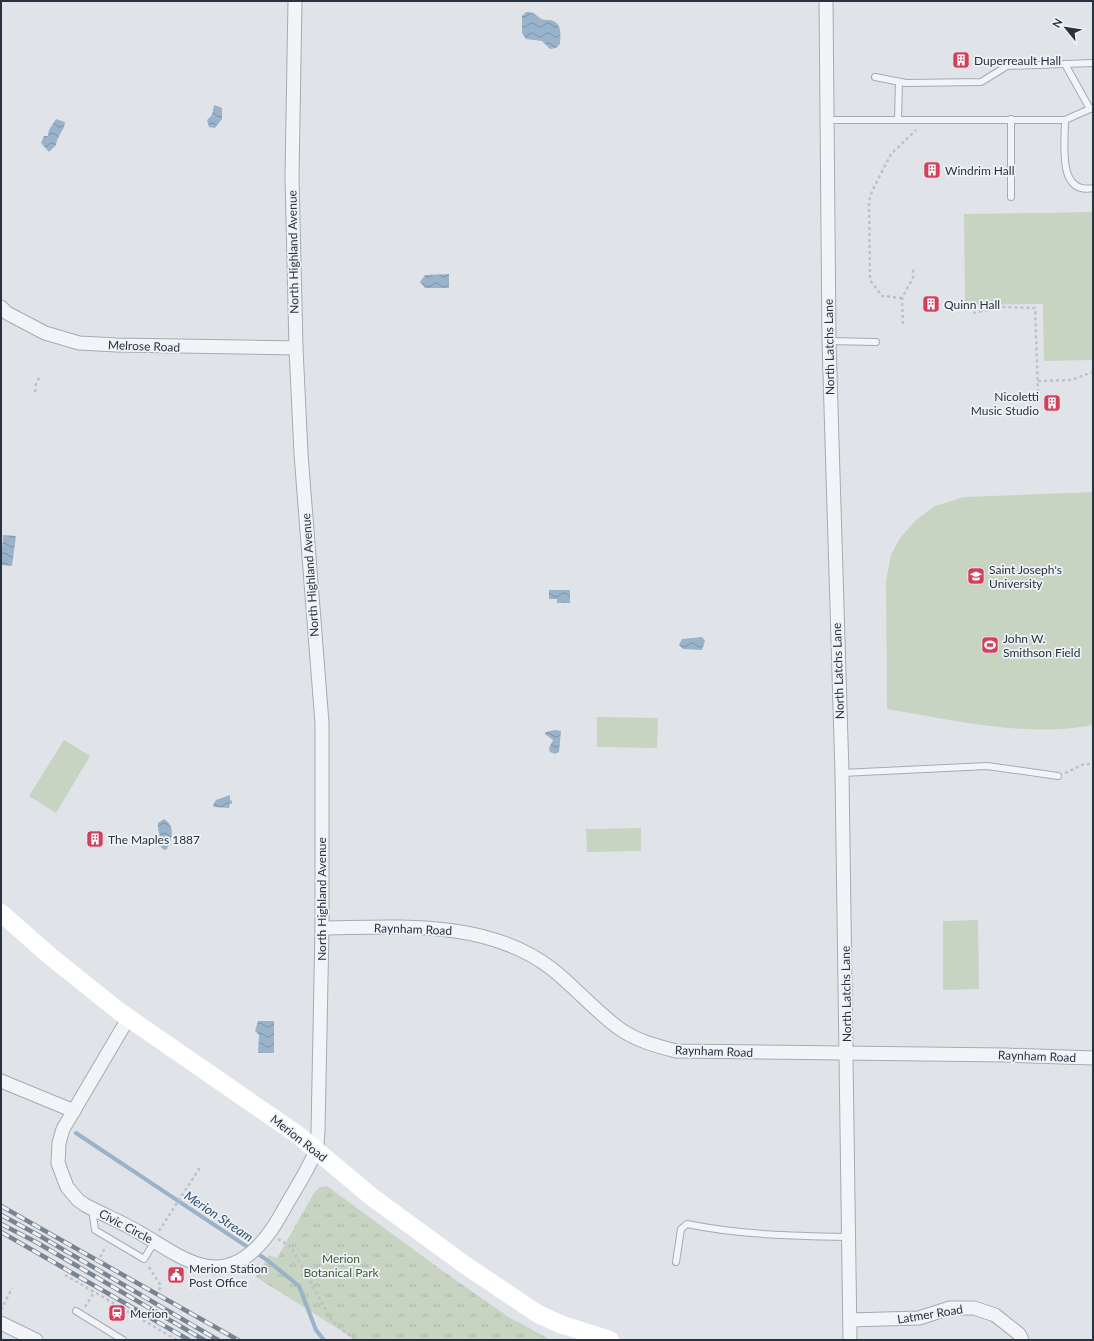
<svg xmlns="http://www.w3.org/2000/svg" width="1094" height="1341" font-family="Lato,sans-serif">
  <defs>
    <pattern id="grass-tufts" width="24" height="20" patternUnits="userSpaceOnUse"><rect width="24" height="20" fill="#c6d4c1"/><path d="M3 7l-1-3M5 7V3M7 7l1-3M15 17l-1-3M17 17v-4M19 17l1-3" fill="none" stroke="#aab6a7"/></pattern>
    <pattern id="water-waves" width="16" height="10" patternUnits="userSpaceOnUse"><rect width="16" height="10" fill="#99b3cb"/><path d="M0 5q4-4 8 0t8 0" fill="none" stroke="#7d92a6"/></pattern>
  </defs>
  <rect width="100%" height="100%" fill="#e0e4e9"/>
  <!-- grass -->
  <path fill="url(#grass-tufts)" d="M327,1186L440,1269L507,1316L551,1340H356L256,1277L269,1255L277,1258L314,1193L320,1187Z"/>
  <!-- garden -->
  <g fill="#c6d4c1">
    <path d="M1093,212V360L1044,361L1043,304L965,305L964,214Z"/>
    <path d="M1093,492V725C1028,738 952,720 887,709L886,581L891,555L900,538L916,520L935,506L964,497Z"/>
    <path d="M597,717L658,718L657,748L597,747Z"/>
    <path d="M64,740L90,756L56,813L29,796Z"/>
    <path d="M641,828V851L587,852L586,829Z"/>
    <path d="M978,920L979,989L943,990V921Z"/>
  </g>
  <!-- water -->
  <g fill="url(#water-waves)">
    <path d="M526,12C534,12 534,14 540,18C542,20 546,20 549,20C562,21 561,34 560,44L556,48L550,49L542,41L526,39L522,33V16Z"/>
    <path d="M214,105L222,108V119L215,128L209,127L207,120L212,115Z"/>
    <path d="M56,119L65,122C64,131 57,136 56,145L49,152L41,143L44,136H48L49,130Z"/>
    <path d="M449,274V288H425L420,282L425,275Z"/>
    <path d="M3,535L16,536L12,566L1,565Z"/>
    <path d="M549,590H570V603H557V599H549Z"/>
    <path d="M702,637L705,641L702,650L683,649L679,645L682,639Z"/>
    <path d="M555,730L561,731L559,752L555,754L550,752L549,748L553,740L545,734L546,732Z"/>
    <path d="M230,795V800L232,801V804L230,803L229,808L214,807L213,805L216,800Z"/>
    <path d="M164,819C176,826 172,839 167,849L164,850L159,845C162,836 157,832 158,823Z"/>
    <path d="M258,1021H274V1053H258L259,1035L255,1031Z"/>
  </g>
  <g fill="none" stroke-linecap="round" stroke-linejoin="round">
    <!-- stream -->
    <path stroke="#99b3cb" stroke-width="4" d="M76,1133L267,1260L299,1286L316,1330L324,1340"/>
    <defs>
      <g id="lane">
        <path d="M1065,64L1090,109"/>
        <path d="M875,77L906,83L981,82L1007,66L1093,63"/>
        <path d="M898,119L899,82"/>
        <path d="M827,120H1065C1065,143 1057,195 1093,188"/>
        <path d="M1065,120L1092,108"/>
        <path d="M1011,197V119"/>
        <path d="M829,341L876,342"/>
        <path d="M842,773L987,766L1058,776"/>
        <path d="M92,1209L95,1230L144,1259L155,1241"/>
        <path d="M676,1262L681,1229L687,1224C740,1235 794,1236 848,1237"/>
        <path d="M76,1311L123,1340"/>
      </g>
      <g id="street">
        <path d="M826,1L829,341L842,773L850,1340"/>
        <path d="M1,307L7,313L45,333L79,343L117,345L296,348"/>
        <path d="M322,928C399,927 487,919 552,969C576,988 596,1012 620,1029C637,1041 657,1046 676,1051L1005,1055L1093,1058"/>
        <path d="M129,1017L63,1129L59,1143L58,1163L67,1187L78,1200L85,1205C104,1215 124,1223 142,1234C161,1245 180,1259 201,1265C241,1276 268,1239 284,1209C293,1193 310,1167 316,1150C318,1145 317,1138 318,1132L322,928V723L301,454L296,348L292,176L295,1"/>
        <path d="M1,1081L74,1111"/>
        <path d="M850,1320L919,1318L950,1308H974L995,1315L1019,1334L1022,1340"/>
        <path d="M1,1323L36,1340"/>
      </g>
    </defs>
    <!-- lane casing -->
    <use href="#lane" stroke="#a5abb3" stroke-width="8"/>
    <!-- street casing -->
    <use href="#street" stroke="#a5abb3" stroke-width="15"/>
    <!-- path -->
    <g stroke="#bec2c8" stroke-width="2.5" stroke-dasharray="3 3" stroke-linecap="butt">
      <path d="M902,298L882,296L870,280L869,201L872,191L891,154L916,130"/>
      <path d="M973,313L1002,307L1035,308L1038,392"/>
      <path d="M903,324L902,298L913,278V269"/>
      <path d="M1038,381L1071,380L1093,372"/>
      <path d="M35,392L36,384L40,376"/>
      <path d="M1065,773L1084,764H1093"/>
      <path d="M159,1231L201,1166"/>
      <path d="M278,1239L291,1247L332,1321L355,1340"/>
      <path d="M100,1257L106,1246"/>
      <path d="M149,1267L161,1286L157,1294"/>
      <path d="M65,1275L177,1340"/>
      <path d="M85,1307L94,1292"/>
      <path d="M1,1310L12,1288"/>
    </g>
    <!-- lane -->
    <use href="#lane" stroke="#f3f4f7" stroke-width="6"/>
    <!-- street -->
    <use href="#street" stroke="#f3f4f7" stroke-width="13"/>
    <!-- secondary -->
    <path stroke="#fff" stroke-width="18" d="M1,913L50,956L120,1012L298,1135L372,1197L465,1265L538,1314L560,1324L610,1340"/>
    <defs>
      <g id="rail">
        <path d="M1,1206L238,1340"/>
        <path d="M1,1215L40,1236L218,1340"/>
        <path d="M1,1224L36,1242L204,1340"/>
        <path d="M1,1232L189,1340"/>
      </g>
    </defs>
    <!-- rail casing -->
    <use href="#rail" stroke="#798493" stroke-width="4.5"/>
    <!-- rail -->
    <use href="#rail" stroke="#eff3f7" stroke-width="3" stroke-dasharray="9" stroke-linecap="butt"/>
  </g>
  <!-- icons -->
  <defs>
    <symbol id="building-square" viewBox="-11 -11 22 22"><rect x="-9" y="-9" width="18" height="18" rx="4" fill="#d3405c" stroke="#eff3f7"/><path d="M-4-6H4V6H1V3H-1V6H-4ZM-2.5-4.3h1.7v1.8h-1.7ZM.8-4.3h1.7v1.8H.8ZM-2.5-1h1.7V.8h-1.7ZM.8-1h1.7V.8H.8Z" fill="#fff"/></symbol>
    <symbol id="university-square" viewBox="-11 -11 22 22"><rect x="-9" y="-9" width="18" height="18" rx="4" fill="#d3405c" stroke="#eff3f7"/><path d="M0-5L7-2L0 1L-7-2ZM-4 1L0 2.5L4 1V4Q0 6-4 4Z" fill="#fff"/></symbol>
    <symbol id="stadium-square" viewBox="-11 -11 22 22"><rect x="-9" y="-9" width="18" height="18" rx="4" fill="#d3405c" stroke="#eff3f7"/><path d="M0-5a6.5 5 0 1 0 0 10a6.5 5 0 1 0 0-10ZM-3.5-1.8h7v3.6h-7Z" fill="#fff"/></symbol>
    <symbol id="civic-square" viewBox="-11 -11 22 22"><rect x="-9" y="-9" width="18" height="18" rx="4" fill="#d3405c" stroke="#eff3f7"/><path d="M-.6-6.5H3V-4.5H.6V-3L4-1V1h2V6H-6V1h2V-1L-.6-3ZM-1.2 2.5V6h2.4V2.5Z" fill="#fff"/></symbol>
    <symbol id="station-square" viewBox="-11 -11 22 22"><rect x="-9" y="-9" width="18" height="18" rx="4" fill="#d3405c" stroke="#eff3f7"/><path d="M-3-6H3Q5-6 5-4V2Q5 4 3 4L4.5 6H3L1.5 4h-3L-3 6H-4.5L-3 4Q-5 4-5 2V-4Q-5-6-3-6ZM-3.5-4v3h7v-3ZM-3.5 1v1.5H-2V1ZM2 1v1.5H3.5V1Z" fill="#fff"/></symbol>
  </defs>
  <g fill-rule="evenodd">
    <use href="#building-square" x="951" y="50" width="20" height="20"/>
    <use href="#building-square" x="922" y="160" width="20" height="20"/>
    <use href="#building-square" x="921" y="294" width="20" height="20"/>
    <use href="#building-square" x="1042" y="393" width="20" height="20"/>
    <use href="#university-square" x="966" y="566" width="20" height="20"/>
    <use href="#stadium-square" x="980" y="635" width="20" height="20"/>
    <use href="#building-square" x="85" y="829" width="20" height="20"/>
    <use href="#civic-square" x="166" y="1265" width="20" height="20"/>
    <use href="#station-square" x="107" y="1303" width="20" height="20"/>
  </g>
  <g text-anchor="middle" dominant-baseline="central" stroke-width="3.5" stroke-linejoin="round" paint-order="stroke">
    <!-- poi labels -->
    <g font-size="12" fill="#283241" stroke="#eff3f7" text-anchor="start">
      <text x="974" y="60">Duperreault Hall</text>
      <text x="945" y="170">Windrim Hall</text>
      <text x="944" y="304">Quinn Hall</text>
      <text x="1039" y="396" text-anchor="end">Nicoletti<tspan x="1039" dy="14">Music Studio</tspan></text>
      <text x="989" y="569">Saint Joseph's<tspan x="989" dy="14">University</tspan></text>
      <text x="1003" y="638">John W.<tspan x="1003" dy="14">Smithson Field</tspan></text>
      <text x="108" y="839">The Maples 1887</text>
      <text x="189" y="1268">Merion Station<tspan x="189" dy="14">Post Office</tspan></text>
      <text x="130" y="1313">Merion</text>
    </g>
    <!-- street labels -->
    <g font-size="12" fill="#283241" stroke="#eff3f7">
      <text transform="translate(293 252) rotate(-91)">North Highland Avenue</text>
      <text transform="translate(144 346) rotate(2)">Melrose Road</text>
      <text transform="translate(829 347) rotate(-91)">North Latchs Lane</text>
      <text transform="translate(310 575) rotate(-94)">North Highland Avenue</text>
      <text transform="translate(838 671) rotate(-92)">North Latchs Lane</text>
      <text transform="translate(321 899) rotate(-90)">North Highland Avenue</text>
      <text transform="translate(413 929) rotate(2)">Raynham Road</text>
      <text transform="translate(846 994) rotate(-91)">North Latchs Lane</text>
      <text transform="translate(714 1051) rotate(2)">Raynham Road</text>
      <text transform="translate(1037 1056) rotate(2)">Raynham Road</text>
      <text transform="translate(299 1138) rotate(38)">Merion Road</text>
      <text transform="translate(126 1226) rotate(28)">Civic Circle</text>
      <text transform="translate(930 1314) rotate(-9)">Latmer Road</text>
    </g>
    <!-- park labels -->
    <g font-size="12" fill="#3e5d35" stroke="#eff3f7">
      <text x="341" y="1258">Merion<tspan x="341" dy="14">Botanical Park</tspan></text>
    </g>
    <!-- water labels -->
    <g font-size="13" font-style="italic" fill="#305377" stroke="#eff3f7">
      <text transform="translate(219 1216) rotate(34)">Merion Stream</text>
    </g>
  </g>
  <!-- border -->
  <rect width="1094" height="1341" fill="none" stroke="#283241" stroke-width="4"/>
  <!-- north arrow -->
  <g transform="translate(1066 28) rotate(300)" stroke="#eff3f7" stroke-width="3" paint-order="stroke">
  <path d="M0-3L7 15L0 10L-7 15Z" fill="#283241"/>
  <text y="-6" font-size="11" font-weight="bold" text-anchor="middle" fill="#283241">N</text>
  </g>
</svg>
